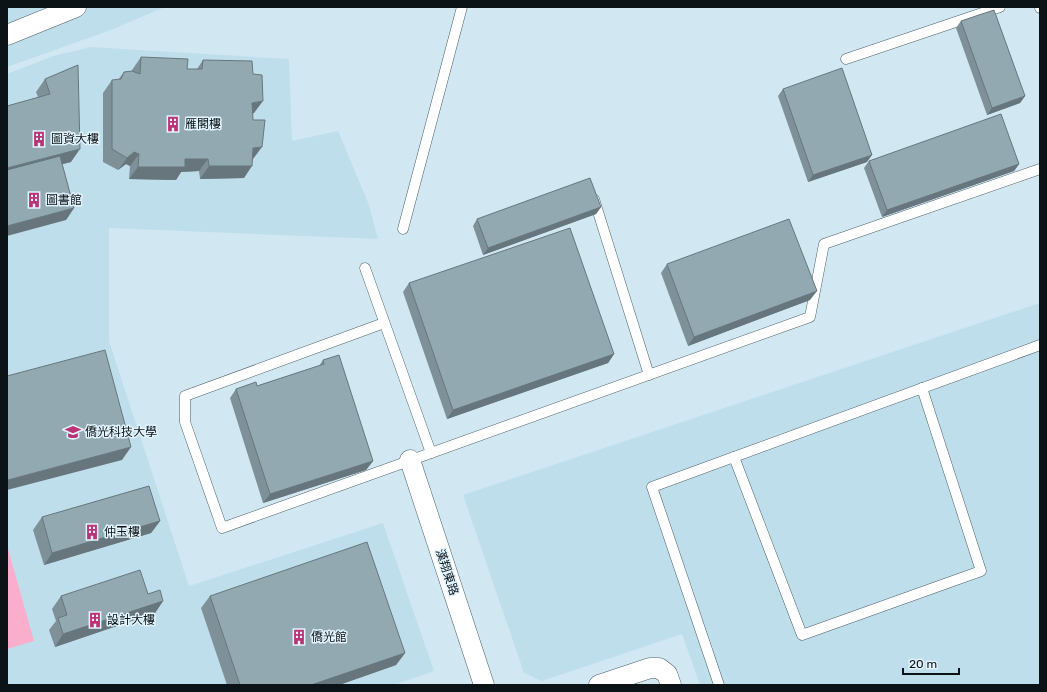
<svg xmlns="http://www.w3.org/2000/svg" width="1047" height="692" font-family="Rubik,'Noto Sans TC',sans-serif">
  <rect width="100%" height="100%" fill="#d1e8f2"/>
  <!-- built -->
  <g fill="#bfdeec">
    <path d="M7,7H165L111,30L7,67Z"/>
    <path d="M91,47L289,59L292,141L338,131L369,205L378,239L109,228V341L189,586L383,523L434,671L394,685H7V74L53,56Z"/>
    <path d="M1040,303V685H700L682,634L542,681L524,673L463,495Z"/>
  </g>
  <!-- green -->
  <path fill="#f9afcc" d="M7,545L34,641L7,649Z"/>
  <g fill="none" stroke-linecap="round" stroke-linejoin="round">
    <defs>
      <g id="lane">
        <path d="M1040,7V8"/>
        <path d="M846,59L1000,7"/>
        <path d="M594,199L649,375"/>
        <path d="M403,229L462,7"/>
        <path d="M365,268L431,453"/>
        <path d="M384,323L185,396V422L222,528L810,317L824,244L1040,169"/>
        <path d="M734,457L802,635L981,571L922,388"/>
        <path d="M719,685L652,487L1040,345"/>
      </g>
      <g id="street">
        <path d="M7,35L76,7"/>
        <path d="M410,460L484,685"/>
        <path d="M599,685L650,668H659L667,674L671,685"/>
      </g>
    </defs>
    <!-- lane casing -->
    <use href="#lane" stroke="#4c6068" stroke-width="11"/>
    <!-- street casing -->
    <use href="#street" stroke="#4c6068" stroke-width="21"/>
    <!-- lane -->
    <use href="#lane" stroke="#fff" stroke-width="10"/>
    <!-- street -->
    <use href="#street" stroke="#fff" stroke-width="20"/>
  </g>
  <!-- wall -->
  <g fill="#7e9199">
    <path d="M961,21L1025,96L1020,103L987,115L956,28Z"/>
    <path d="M141,57L187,69H197L203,60L254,113L252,114L253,159L244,178L200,179L199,171L181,172L176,180L129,179L130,166L126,164L118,170L103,162V93L112,80H118L124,72H132V70Z"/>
    <path d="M78,65L71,162L62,164L74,208L66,220L38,97L36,92L45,79Z"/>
    <path d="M783,89L867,162L808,182L778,96Z"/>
    <path d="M869,161L1019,164L1014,171L882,217L864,168Z"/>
    <path d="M601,207L596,214L483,255L473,226L477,219Z"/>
    <path d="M667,264L810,300L688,346L661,273Z"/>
    <path d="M409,283L614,354L608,363L447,419L403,292Z"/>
    <path d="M323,360L373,461L366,470L263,503L230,398L236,389L257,386L319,366Z"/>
    <path d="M42,517L160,521L151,533L44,565L33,530Z"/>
    <path d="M148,594L163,601L155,613L55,647L49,630L56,621L52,609L61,596Z"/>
    <path d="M210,596L405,653L396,665L339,685H227L201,608Z"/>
  </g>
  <!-- shaded-wall -->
  <g fill="#67767d">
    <path d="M1025,96L1020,103L987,115L992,108Z"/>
    <path d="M263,101L254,113L243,116L252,103Z"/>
    <path d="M262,147L253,159V148Z"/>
    <path d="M80,149L71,162L7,178V168Z"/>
    <path d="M134,152L139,154L130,166L126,164L118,170L127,158Z"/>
    <path d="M872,155L867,162L808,182L813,175Z"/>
    <path d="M185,159H208L199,171L181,172L176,180L129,179L138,167Z"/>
    <path d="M1019,164L1014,171L882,217L887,210Z"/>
    <path d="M209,166H252L244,178L200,179Z"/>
    <path d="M601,207L596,214L483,255L488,248Z"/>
    <path d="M74,208L66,220L7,236V226Z"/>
    <path d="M817,291L810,300L688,346L694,337Z"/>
    <path d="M614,354L608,363L447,419L453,410Z"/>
    <path d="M131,447L122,460L7,490V481L8,480Z"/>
    <path d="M373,461L366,470L263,503L270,494Z"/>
    <path d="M160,521L151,533L44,565L52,553Z"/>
    <path d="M163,601L155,613L55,647L63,634Z"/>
    <path d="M405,653L396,665L339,685H311Z"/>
  </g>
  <!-- building -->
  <g fill="#93a9b2" stroke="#67767d">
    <path d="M994,10L1025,96L992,108L961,21Z"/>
    <path d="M141,57L188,59L187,69H202L203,60L252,61L253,74L262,75L263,101L252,103L253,120H265L262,147L253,148L252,166H209L208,159H185V167H138L139,154L134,152L127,158L112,149V80L121,79L124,72L132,71L140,74Z"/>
    <path d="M78,65L80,149L7,168V106L50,94L45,79Z"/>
    <path d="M842,68L872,155L813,175L783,89Z"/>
    <path d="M1001,114L1019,164L887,210L869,161Z"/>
    <path d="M60,156L74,208L7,226V170Z"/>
    <path d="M590,178L601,207L488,248L477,219Z"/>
    <path d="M789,219L817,291L694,337L667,264Z"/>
    <path d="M570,228L614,354L453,410L409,283Z"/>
    <path d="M105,350L131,447L8,480L7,477V376Z"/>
    <path d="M339,355L373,461L270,494L236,389L256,382L257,386L324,364L323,360Z"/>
    <path d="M149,486L160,521L52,553L42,517Z"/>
    <path d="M367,542L405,653L311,685H240L210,596Z"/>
    <path d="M140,570L148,594L160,590L163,601L63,634L58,618L67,615L61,596Z"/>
  </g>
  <!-- icons -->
  <defs>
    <symbol id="building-bare" viewBox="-9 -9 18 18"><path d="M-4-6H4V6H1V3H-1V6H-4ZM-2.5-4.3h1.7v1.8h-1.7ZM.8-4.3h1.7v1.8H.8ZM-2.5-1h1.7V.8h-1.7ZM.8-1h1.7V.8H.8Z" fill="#b93376" stroke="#e2f4fd" stroke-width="2.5" paint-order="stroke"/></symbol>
    <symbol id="university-bare" viewBox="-9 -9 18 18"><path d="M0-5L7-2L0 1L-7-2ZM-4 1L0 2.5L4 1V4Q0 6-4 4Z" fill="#b93376" stroke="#e2f4fd" stroke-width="2.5" paint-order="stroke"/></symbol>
  </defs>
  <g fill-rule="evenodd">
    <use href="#building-bare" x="162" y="113" width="22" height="22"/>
    <use href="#building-bare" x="28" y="128" width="22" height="22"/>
    <use href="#building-bare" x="23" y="189" width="22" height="22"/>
    <use href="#university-bare" x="62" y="421" width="22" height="22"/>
    <use href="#building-bare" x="81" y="521" width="22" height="22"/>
    <use href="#building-bare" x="84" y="609" width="22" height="22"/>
    <use href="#building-bare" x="288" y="626" width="22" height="22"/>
  </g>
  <g text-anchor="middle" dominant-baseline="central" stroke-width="3" stroke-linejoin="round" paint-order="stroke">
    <!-- poi labels -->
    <g font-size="12" fill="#0b1316" stroke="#e2f4fd" text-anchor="start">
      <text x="185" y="124">雁閣樓</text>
      <text x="51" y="139">圖資大樓</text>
      <text x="46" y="200">圖書館</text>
      <text x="85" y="432">僑光科技大學</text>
      <text x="104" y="532">仲玉樓</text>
      <text x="107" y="620">設計大樓</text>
      <text x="311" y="637">僑光館</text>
    </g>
    <!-- street labels -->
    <g font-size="12" fill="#0b1316" stroke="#e2f4fd">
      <text transform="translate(447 572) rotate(72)">漢翔東路</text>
    </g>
  </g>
  <!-- border -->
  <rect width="1047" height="692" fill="none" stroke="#0b1316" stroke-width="16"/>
  <!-- scale -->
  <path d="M903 668v6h56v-6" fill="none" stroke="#0b1316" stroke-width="2"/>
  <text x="909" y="668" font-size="12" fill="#0b1316" stroke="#e2f4fd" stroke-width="3" paint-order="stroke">20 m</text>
</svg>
